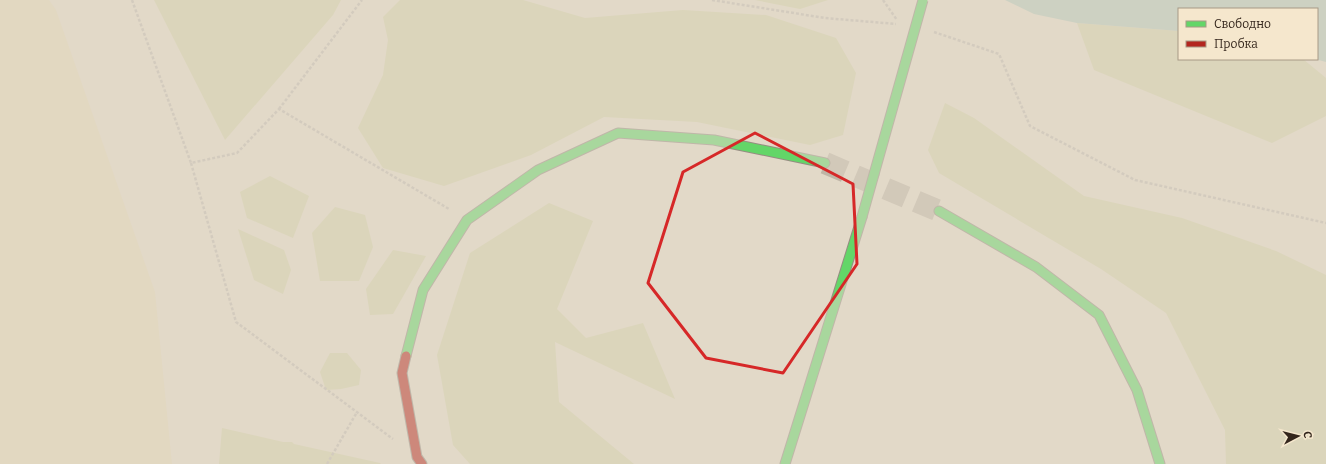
<svg xmlns="http://www.w3.org/2000/svg" width="1326" height="464" font-family="Bitter,serif">
  <rect width="100%" height="100%" fill="#e2d9c8"/>
  <!-- farmland -->
  <path fill="#e2d8b8" d="M0,0H49L56,10L155,292L172,464H0Z"/>
  <!-- green -->
  <g fill="#d3d1aa">
    <path d="M154,0H341L333,15L225,140Z"/>
    <path d="M400,0H523L585,18L683,10L766,15L836,38L856,73L843,135L810,145L697,122L604,117L531,155L444,186L383,168L358,128L383,75L388,40L383,17Z"/>
    <path d="M755,0H828L800,9Z"/>
    <path d="M1077,23L1179,31V59H1303L1326,78V116L1272,143L1094,70Z"/>
    <path d="M945,103L974,118L1084,196L1182,218L1276,251L1326,275V464H1226L1225,430L1166,313L1101,269L939,173L928,150Z"/>
    <path d="M270,176L309,196L293,238L247,218L240,192Z"/>
    <path d="M549,203L593,221L557,309L586,338L643,323L675,399L555,342L559,402L634,464H470L453,445L437,355L470,253Z"/>
    <path d="M335,207L365,215L373,247L359,281H320L312,233Z"/>
    <path d="M238,229L284,250L291,270L283,294L254,280Z"/>
    <path d="M393,250L426,256L393,314L370,315L366,289Z"/>
    <path d="M330,353H347L361,370L359,385L341,389L326,390L320,372Z"/>
    <path d="M222,428L283,442H292L294,444L380,463L381,464H219Z"/>
  </g>
  <!-- water -->
  <path fill="#b4c7ba" d="M1005,0H1326V62L1315,59H1317V9H1179V31L1077,23L1034,14Z"/>
  <g fill="none" stroke-linecap="round" stroke-linejoin="round">
    <!-- secondary-tunnel -->
    <path stroke="#bfb5a6" stroke-width="22" stroke-dasharray="22 11" stroke-linecap="butt" d="M825,163L939,211"/>
    <defs>
      <g id="fast">
        <path d="M939,211L1036,267L1099,315L1137,390L1160,464"/>
        <path d="M406,356L423,290L467,220L538,170L618,133L714,140L825,163"/>
        <path d="M785,464L862,217"/>
      </g>
      <path id="jam" d="M406,356L402,373L417,457L422,464"/>
    </defs>
    <!-- fast casing -->
    <use href="#fast" stroke="#968d82" stroke-width="11"/>
    <!-- jam casing -->
    <use href="#jam" stroke="#968d82" stroke-width="11"/>
    <!-- path -->
    <g stroke="#c2bbb2" stroke-width="2.5" stroke-dasharray="3 2" stroke-linecap="butt">
      <path d="M132,0L191,163L237,153L279,109L449,209"/>
      <path d="M712,0L825,18L896,24"/>
      <path d="M883,0L897,20"/>
      <path d="M934,32L999,54L1030,126L1135,180L1326,223"/>
      <path d="M279,109L362,0"/>
      <path d="M191,163L236,322L393,439"/>
      <path d="M327,464L357,412"/>
    </g>
    <!-- fast -->
    <use href="#fast" stroke="#63d668" stroke-width="9"/>
    <!-- jam -->
    <use href="#jam" stroke="#b3261e" stroke-width="9"/>
    <defs>
      <path id="fast-bridge" d="M862,217L923,0"/>
    </defs>
    <!-- fast-bridge casing -->
    <use href="#fast-bridge" stroke="#968d82" stroke-width="11" stroke-linecap="butt"/>
    <!-- fast-bridge -->
    <use href="#fast-bridge" stroke="#63d668" stroke-width="9"/>
  </g>
  <!-- marked area -->
  <path d="M0 0H1326V464H0ZM755,133L853,184L857,264L783,373L706,358L648,283L683,172Z" fill="#e2d9c8" fill-opacity=".55" fill-rule="evenodd"/>
  <path fill="none" stroke="#d62828" stroke-width="3" stroke-linejoin="round" d="M755,133L853,184L857,264L783,373L706,358L648,283L683,172Z"/>
  <!-- legend -->
  <rect x="1178" y="8" width="140" height="52" fill="#f5e7cd" stroke="#a89a86"/>
  <rect x="1186" y="21" width="20" height="6" fill="#63d668" stroke="#a89a86"/>
  <text x="1214" y="28" font-size="12" fill="#34261c">Свободно</text>
  <rect x="1186" y="41" width="20" height="6" fill="#b3261e" stroke="#a89a86"/>
  <text x="1214" y="48" font-size="12" fill="#34261c">Пробка</text>
  <!-- north arrow -->
  <g transform="translate(1298 436) rotate(83)" stroke="#f5e7cd" stroke-width="3" paint-order="stroke">
  <path d="M0-3L7 15L0 10L-7 15Z" fill="#34261c"/>
  <text y="-6" font-size="11" font-weight="bold" text-anchor="middle" fill="#34261c">С</text>
  </g>
</svg>
